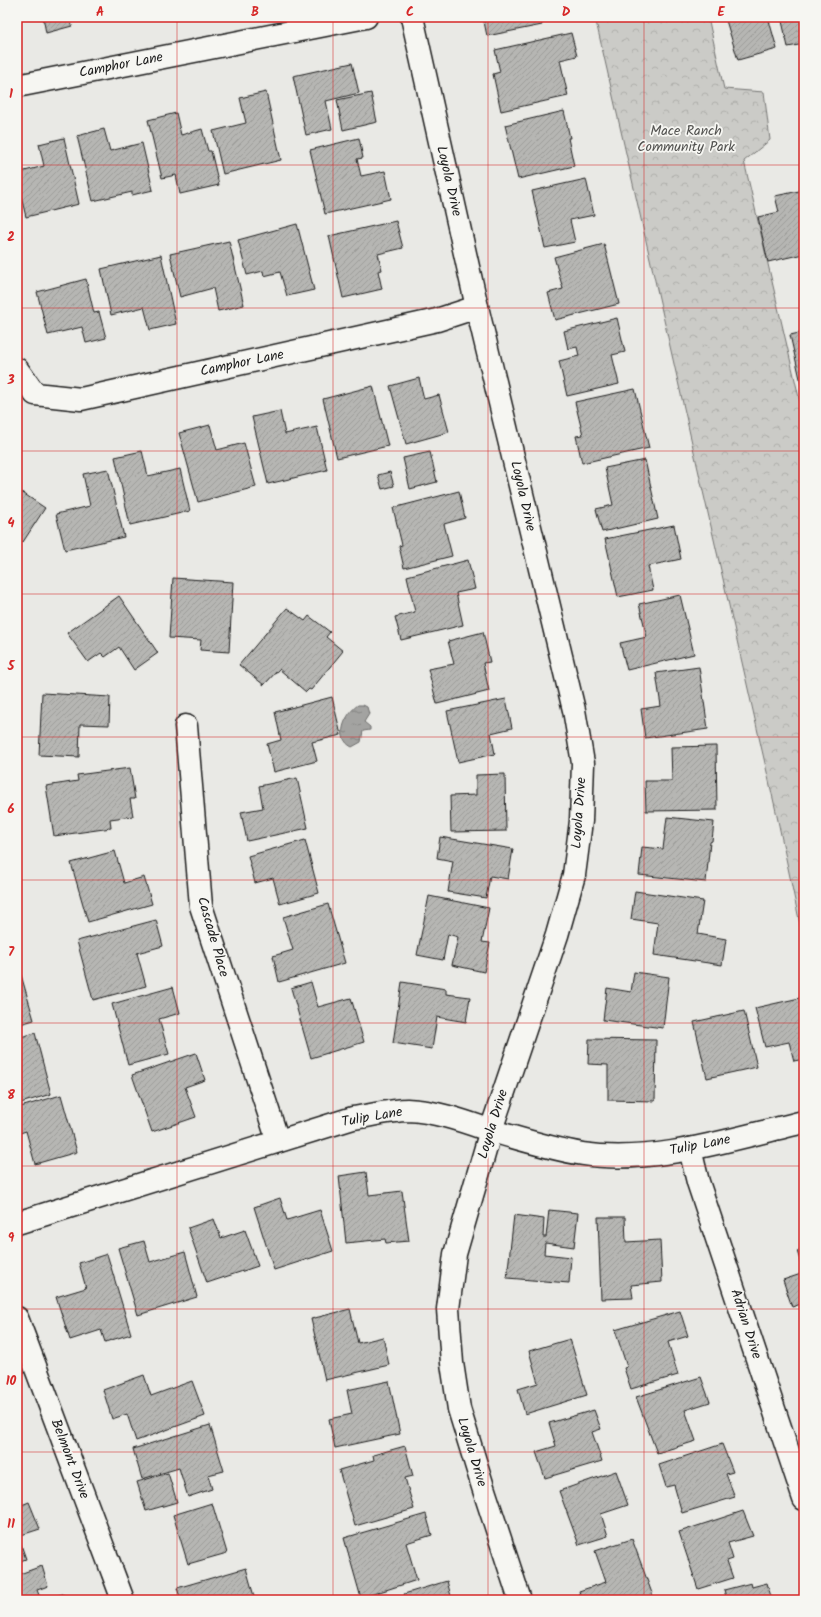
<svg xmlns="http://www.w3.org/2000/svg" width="821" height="1617" font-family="Kalam,sans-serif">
  <defs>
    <pattern id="park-crowns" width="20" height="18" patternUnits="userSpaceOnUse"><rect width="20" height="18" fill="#cbcbc7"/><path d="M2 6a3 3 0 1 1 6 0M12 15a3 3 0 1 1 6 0" fill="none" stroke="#aeaeaa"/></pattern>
    <pattern id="water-ripples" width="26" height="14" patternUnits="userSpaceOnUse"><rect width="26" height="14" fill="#a3a3a1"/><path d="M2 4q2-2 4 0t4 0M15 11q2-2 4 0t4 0" fill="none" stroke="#848482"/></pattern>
    <pattern id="building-hatch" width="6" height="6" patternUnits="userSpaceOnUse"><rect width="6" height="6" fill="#b6b6b3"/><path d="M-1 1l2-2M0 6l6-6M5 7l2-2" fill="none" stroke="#9c9c99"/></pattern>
  </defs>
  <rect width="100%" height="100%" fill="#e9e9e5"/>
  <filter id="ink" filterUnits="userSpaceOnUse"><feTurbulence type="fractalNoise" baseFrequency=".025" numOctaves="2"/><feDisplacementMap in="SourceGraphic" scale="8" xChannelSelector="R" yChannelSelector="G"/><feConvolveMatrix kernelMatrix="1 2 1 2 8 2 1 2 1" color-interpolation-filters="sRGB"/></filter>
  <g filter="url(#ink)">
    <!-- park -->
    <path fill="url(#park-crowns)" stroke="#747472" d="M595,17H708L724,89L764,92L770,140L744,161L804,419V943L777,816Z"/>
    <!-- water -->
    <path fill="url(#water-ripples)" stroke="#6d6d6c" d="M358,705H363L367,707L369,714L364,722L370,727V730L363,731L361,742L352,747C334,738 345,714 358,705Z"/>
    <!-- building -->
    <g fill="url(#building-hatch)" stroke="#1c1c1c">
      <path d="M43,17H70L72,26L46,33Z"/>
      <path d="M483,17H540L542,25L487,36Z"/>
      <path d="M725,17H768L777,49L738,60Z"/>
      <path d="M781,17H804V44L788,47Z"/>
      <path d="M571,33L577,56L560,60L568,96L501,111L493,74L500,72L495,50Z"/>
      <path d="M352,63L359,93L326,101L332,129L306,135L293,76Z"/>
      <path d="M266,92L281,160L223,174L213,131L246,123L240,98Z"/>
      <path d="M371,93L377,122L343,130L337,100Z"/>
      <path d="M564,111L570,138H568L574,166L518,179L505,125Z"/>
      <path d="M176,113L181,135L202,129L208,151H211L219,185L180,194L176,175L162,178L148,120Z"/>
      <path d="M104,129L110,151L142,143L153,190L132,195V192L93,201L77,136Z"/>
      <path d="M64,138L79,204L26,217L17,180V173L44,166L39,144Z"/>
      <path d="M359,138L363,158L357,159L361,176L385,171L391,199L325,214L310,150Z"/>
      <path d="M586,179L594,215L570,220L575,242L545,248L532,191Z"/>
      <path d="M804,190V250L802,251L803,254L768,262L758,217L779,212L775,196Z"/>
      <path d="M396,221L403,248L378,254L382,270L378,271L382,289L343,298L329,236Z"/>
      <path d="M297,224L314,290L287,296L280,272L264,276L263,271L247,275L238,240Z"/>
      <path d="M229,241L244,305L218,311L213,288L180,297L170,254Z"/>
      <path d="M604,244L619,304L555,320L548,293L563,289L554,257Z"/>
      <path d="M161,255L176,324L150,330L144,307L111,315L101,269Z"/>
      <path d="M86,279L94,313L99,312L106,338L86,343L82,327L48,335L37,292Z"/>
      <path d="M617,318L625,352L612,355L619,384L567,396L559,361L579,356L577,347L568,349L564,331Z"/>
      <path d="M804,332V396L790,335Z"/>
      <path d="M419,378L424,399L439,395L449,432L406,444L390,386Z"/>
      <path d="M373,386L388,446L337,458L323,399Z"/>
      <path d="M635,389L649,448L582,463L576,436L583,435L575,402Z"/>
      <path d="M280,411L285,434L317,427L327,470L268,484L252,417Z"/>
      <path d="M210,425L217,450L244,443L256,487L198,502L179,433Z"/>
      <path d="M142,451L148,476L180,469L190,511L130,525L115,457Z"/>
      <path d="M430,452L437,482L410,489L403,458Z"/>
      <path d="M645,460L658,519L602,532L596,509L613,505L605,468Z"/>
      <path d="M108,469L124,537L65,550L56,514L90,506L83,474Z"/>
      <path d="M390,472L394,486L382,489L378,475Z"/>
      <path d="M17,489L45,508L23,542L17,538Z"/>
      <path d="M459,491L465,518L444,524L452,556L404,568L399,546L402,545L393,508Z"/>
      <path d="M674,525L681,559L648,566L653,590L618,597L605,539Z"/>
      <path d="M468,560L475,589L456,593L463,625L401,640L395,617L415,612L407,576Z"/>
      <path d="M173,578L233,582L229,652L200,650L201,640L169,638Z"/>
      <path d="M680,595L694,654L627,670L620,643L647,637L639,604Z"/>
      <path d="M119,596L158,653L134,670L119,647L105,657L101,653L88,662L67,633Z"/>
      <path d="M287,608L305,621L309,616L330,632L326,637L343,651L311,690L309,689L306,692L279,669L264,685L239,665Z"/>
      <path d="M483,632L490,662L483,663L489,691L437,704L428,669L454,664L448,641Z"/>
      <path d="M699,667L708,729L645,738L641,709L661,706L656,673Z"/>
      <path d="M42,693L110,697L109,725L80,724L79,757L39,755Z"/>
      <path d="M332,697L341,735L312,742L317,761L274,772L267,744L281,740L275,712Z"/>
      <path d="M506,699L512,728L491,733L495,754L458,762L447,711Z"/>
      <path d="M716,746L717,810L646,811L645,781H672L671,747Z"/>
      <path d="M130,768L135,799H130L133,816L110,819L111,828L54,836L46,786L78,781L77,775Z"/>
      <path d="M505,774L506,831L451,832L450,796L476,795V775Z"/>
      <path d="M297,778L308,828L247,841L241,812L263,808L259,786Z"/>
      <path d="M667,817L714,822L712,841L710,842L706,882L639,875L642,847L663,849Z"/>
      <path d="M440,837L513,849L508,879L490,876L486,898L448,892L453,861L437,858Z"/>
      <path d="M305,840L319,893L280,904L273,878L255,883L248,856Z"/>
      <path d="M115,851L124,883L144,877L152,904L88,922L71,863Z"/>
      <path d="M635,891L703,901L698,934L726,939L722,965L654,955L658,923L631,919Z"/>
      <path d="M429,896L489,908L482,942L490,943L484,972L452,965L458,937L448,934L443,960L417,955Z"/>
      <path d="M328,904L345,963L279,982L273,956L293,950L283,917Z"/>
      <path d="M156,920L163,946L137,953L146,986L93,1000L77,941Z"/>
      <path d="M17,961L34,1020L17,1025Z"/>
      <path d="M634,972L669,977L663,1028L603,1020L607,988L631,992Z"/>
      <path d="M311,982L318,1007L351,998L364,1042L311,1058L291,988Z"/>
      <path d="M402,982L446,989V994L470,997L466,1022L437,1017L432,1049L393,1043Z"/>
      <path d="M173,987L180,1013L159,1019L169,1054L128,1065L112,1004Z"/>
      <path d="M804,997V1059L794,1061L789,1042L765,1047L755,1008Z"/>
      <path d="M744,1011L757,1067L707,1078L694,1022Z"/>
      <path d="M35,1033L51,1094L17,1104V1038Z"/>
      <path d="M589,1039L656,1040L655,1101L608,1100V1065L588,1064Z"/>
      <path d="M196,1053L205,1080L185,1087L196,1117L152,1132L132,1075Z"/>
      <path d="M61,1095L77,1152L35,1164L26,1131L17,1134V1108Z"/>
      <path d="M366,1172L369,1195L402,1191L409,1241L386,1243L385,1239L346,1243L339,1176Z"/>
      <path d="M280,1198L287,1220L320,1210L333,1251L274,1270L254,1207Z"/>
      <path d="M549,1210L578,1213L574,1247L545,1243L544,1254L571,1257L569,1283L507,1278L514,1215L544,1219L543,1237H546Z"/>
      <path d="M598,1217H625L626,1242L660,1240L662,1282L631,1285L633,1298L601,1299Z"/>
      <path d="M214,1219L221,1238L245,1230L258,1266L207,1283L188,1228Z"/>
      <path d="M144,1241L150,1262L185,1252L197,1297L138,1315L118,1248Z"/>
      <path d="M804,1248V1303L792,1307L783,1280L804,1273L797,1251Z"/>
      <path d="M107,1254L131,1334L105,1342L101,1330L70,1340L56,1297L86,1288L79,1263Z"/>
      <path d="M350,1309L358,1343L383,1337L389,1365L325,1380L311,1319Z"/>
      <path d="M680,1311L688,1336L668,1342L678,1375L631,1389L624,1368L627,1367L615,1330Z"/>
      <path d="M570,1339L587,1395L525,1414L518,1389L538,1383L529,1351Z"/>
      <path d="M144,1375L151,1396L192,1381L205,1416L136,1441L127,1414L112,1419L103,1390Z"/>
      <path d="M701,1377L710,1402L685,1410L696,1441L657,1453L636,1397Z"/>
      <path d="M389,1381L400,1434L335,1448L329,1419L352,1414L347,1390Z"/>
      <path d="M594,1410L601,1429L592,1432L602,1461L545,1478L536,1452L556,1446L549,1423Z"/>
      <path d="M210,1425L224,1471L208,1475L212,1489L188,1497L179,1468L142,1479L133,1449Z"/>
      <path d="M722,1444L733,1472L726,1474L735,1497L682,1513L674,1485L666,1487L659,1465Z"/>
      <path d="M405,1446L413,1476L405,1478L414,1509L355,1526L339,1470L374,1460L373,1455Z"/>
      <path d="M616,1471L628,1505L601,1514L608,1536L579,1545L559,1491Z"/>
      <path d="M168,1473L177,1502L146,1511L137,1482Z"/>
      <path d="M29,1502L40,1529L18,1536L26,1559L17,1562V1507Z"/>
      <path d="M212,1503L227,1553L188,1564L173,1515Z"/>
      <path d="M743,1511L753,1536L728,1543L733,1559L727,1561L733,1578L698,1589L679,1532Z"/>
      <path d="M426,1514L432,1535L406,1543L417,1580L361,1598L344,1538Z"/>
      <path d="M632,1539L653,1596L640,1600H582L579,1591L606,1582L595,1551Z"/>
      <path d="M42,1566L48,1586L37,1590L41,1600H17V1575Z"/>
      <path d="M246,1568L255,1600H181L177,1588Z"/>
      <path d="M447,1581L452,1600H406L404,1594Z"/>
      <path d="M751,1583L752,1587L767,1583L772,1600H727L724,1590Z"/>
      <path d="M63,1594L65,1600H42Z"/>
    </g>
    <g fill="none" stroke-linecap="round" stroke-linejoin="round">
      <defs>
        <g id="minor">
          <path d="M412,17L477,307L574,710L583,763L581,821L574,875L557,935L491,1130L455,1254L448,1309L452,1363L459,1409L483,1487L520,1600"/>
          <path d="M17,86L366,17"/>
          <path d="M17,369L35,394L81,399L437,320L477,307"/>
          <path d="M186,726L201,906L278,1141"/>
          <path d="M690,1149L698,1182L804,1499"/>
          <path d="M17,1223L353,1118C368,1116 393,1110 407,1110C435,1111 463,1121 489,1130C520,1139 551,1149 583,1154C655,1165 734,1138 804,1122"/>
          <path d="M17,1318L123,1600"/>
        </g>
      </defs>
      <!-- minor casing -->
      <use href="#minor" stroke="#1c1c1c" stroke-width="25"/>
      <!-- minor -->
      <use href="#minor" stroke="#f6f6f2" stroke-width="22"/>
    </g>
  </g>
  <!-- grid -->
  <path fill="none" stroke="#d62828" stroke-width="1" stroke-opacity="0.55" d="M177,17V1600M333,17V1600M488,17V1600M644,17V1600M17,165H804M17,308H804M17,451H804M17,594H804M17,737H804M17,880H804M17,1023H804M17,1166H804M17,1309H804M17,1452H804"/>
  <g text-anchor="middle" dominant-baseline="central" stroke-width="3.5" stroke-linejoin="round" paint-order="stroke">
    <!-- street labels -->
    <g font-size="14" fill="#1c1c1c" stroke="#f6f6f2">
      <text transform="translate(121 65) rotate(-11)">Camphor Lane</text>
      <text transform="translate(449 181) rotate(77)">Loyola Drive</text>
      <text transform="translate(242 363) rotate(-12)">Camphor Lane</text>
      <text transform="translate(523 496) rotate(77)">Loyola Drive</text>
      <text transform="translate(579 813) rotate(-86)">Loyola Drive</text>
      <text transform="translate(213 937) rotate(74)">Cascade Place</text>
      <text transform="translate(372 1117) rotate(-10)">Tulip Lane</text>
      <text transform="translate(493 1124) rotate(-73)">Loyola Drive</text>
      <text transform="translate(700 1145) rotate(-11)">Tulip Lane</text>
      <text transform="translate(746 1324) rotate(72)">Adrian Drive</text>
      <text transform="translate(472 1452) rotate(73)">Loyola Drive</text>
      <text transform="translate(70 1459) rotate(69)">Belmont Drive</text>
    </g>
    <!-- park labels -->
    <g font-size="14" fill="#51514f" stroke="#f6f6f2">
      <text x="686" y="131">Mace Ranch<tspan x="686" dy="16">Community Park</tspan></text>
    </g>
  </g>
  <!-- margin -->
  <rect width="821" height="1617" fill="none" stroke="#f6f6f2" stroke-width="44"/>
  <rect x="22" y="22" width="777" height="1573" fill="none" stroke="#d62828" stroke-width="1.5"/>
  <g font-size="13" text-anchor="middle" font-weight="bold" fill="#d62828">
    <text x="100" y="16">A</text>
    <text x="255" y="16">B</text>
    <text x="410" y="16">C</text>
    <text x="566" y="16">D</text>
    <text x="721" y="16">E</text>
    <text x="11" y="98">1</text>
    <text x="11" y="241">2</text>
    <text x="11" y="384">3</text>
    <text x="11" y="527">4</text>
    <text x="11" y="670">5</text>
    <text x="11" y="813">6</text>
    <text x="11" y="956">7</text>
    <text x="11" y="1099">8</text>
    <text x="11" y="1242">9</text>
    <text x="11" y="1385">10</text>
    <text x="11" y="1528">11</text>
  </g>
</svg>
